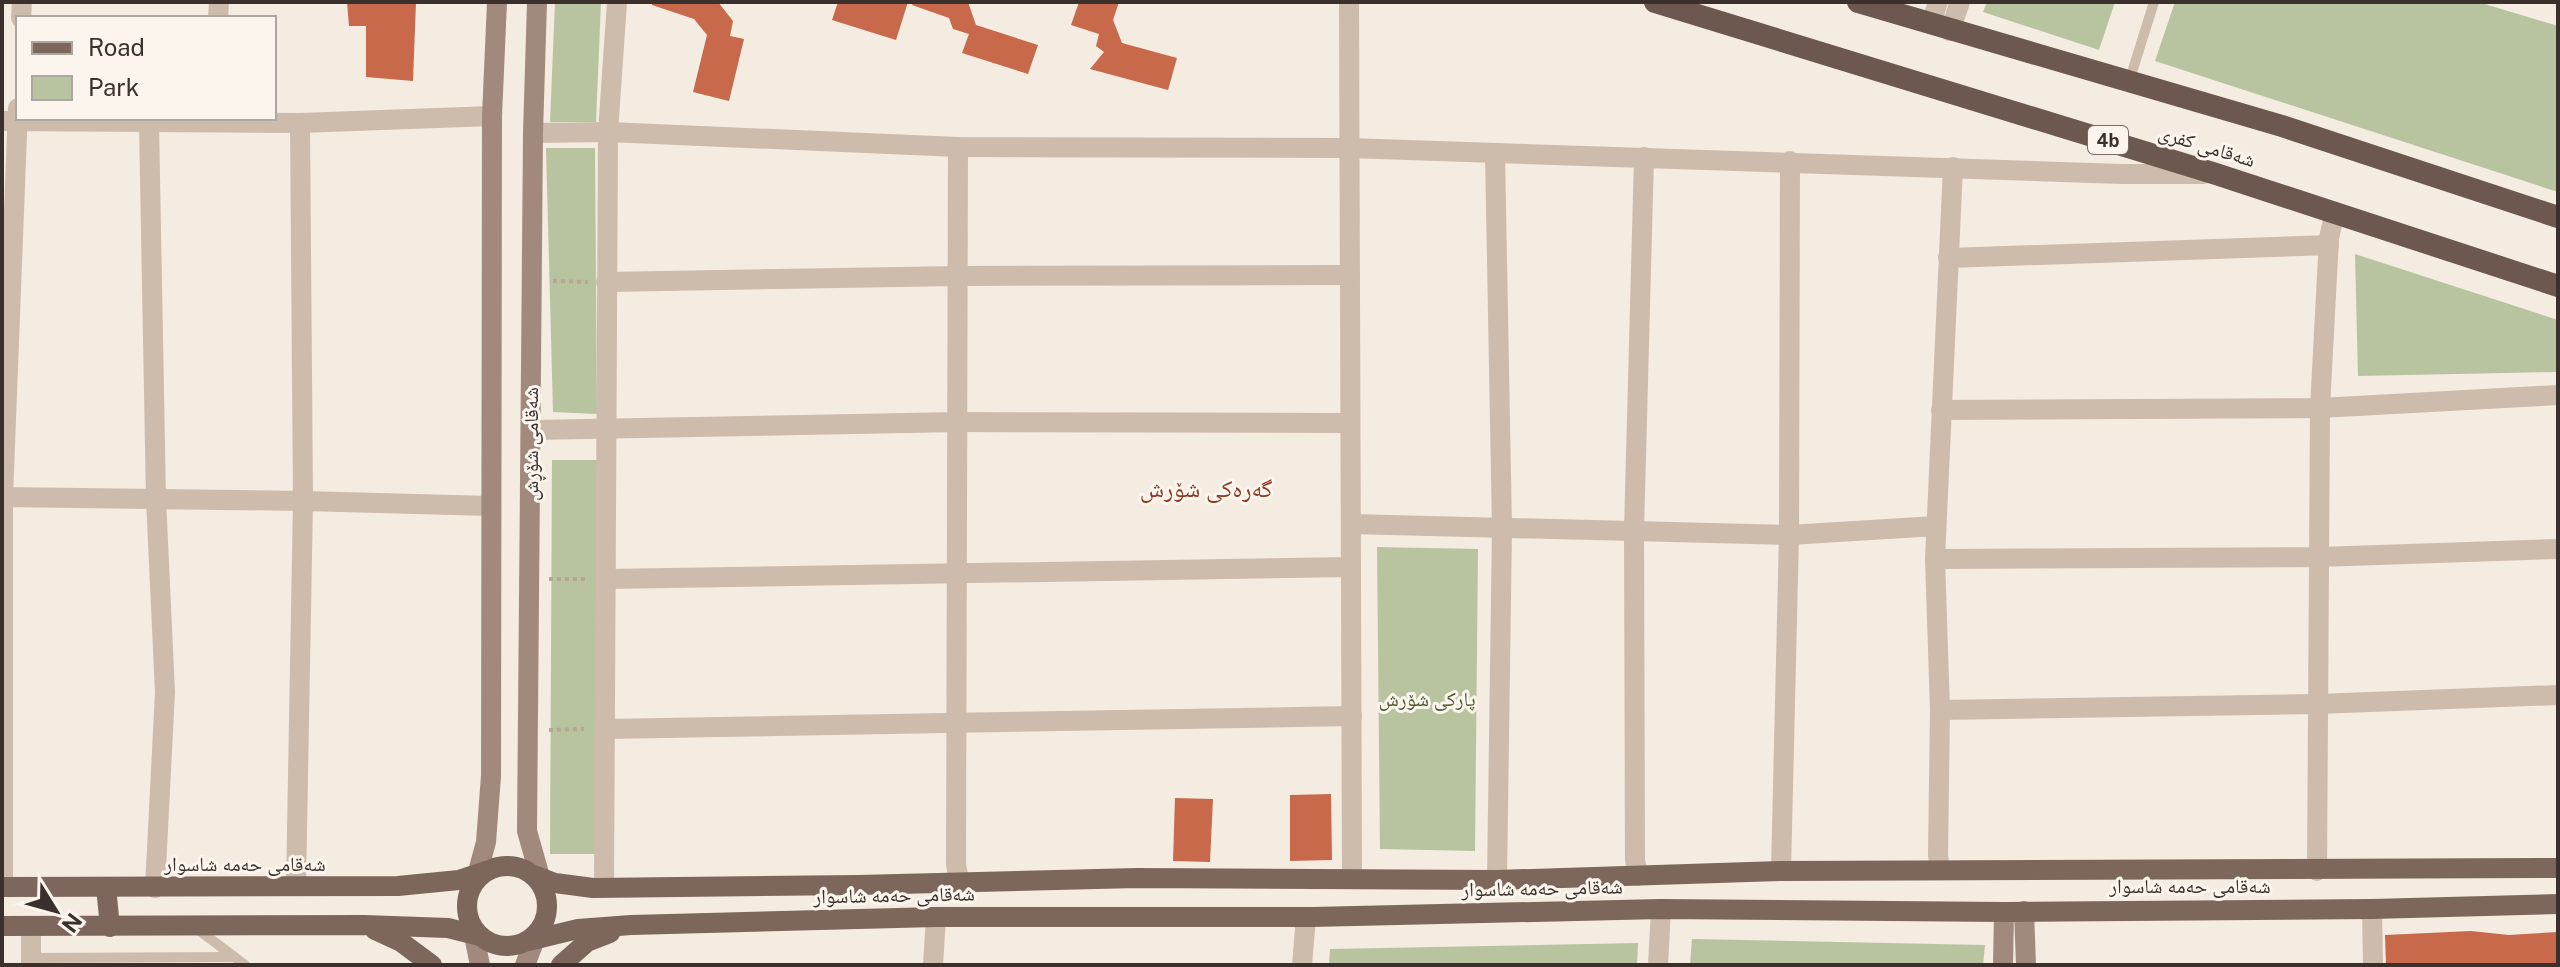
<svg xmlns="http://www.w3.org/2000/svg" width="2560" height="967" font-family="'Public Sans','Noto Naskh Arabic',sans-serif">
  <rect width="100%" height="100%" fill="#f4ebe1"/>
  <!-- green -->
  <g fill="#b8c4a0">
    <path d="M555,2H601L596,122H550Z"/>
    <path d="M1987,2H2115L2099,50L1983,12Z"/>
    <path d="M2175,2H2478L2558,26V192L2155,61Z"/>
    <path d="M546,148H595L597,414L553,412Z"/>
    <path d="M2355,254L2558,320V372L2358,376Z"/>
    <path d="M552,460H597V854H550Z"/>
    <path d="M1377,547L1478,549L1475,851L1380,849Z"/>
    <path d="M1692,939L1985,945L1983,965H1690Z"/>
    <path d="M1638,943L1637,965H1329L1330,949Z"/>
  </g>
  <!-- building -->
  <g fill="#c8694b">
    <path d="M347,2H416L413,81L366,77V26H349Z"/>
    <path d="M652,2H718L733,21L730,36L744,39L729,101L693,92L707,35L694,19L652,5Z"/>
    <path d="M838,2H908L896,40L832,20Z"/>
    <path d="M913,2H968L976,25L1038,45L1028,74L962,53L969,34L953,29L949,18L912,5Z"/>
    <path d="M1079,2H1119L1113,20L1122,43L1177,58L1168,90L1090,69L1104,52L1096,46L1099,34L1071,25Z"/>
    <path d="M1331,794L1332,860L1290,861V795Z"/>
    <path d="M1175,798L1213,799L1210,862L1173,861Z"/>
    <path d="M2471,931L2509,935L2558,932V965H2386L2385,935Z"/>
  </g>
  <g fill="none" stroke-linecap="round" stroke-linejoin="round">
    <!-- path -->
    <g stroke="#b9a596" stroke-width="4" stroke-dasharray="4 4" stroke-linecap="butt">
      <path d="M553,281L588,282"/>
      <path d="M549,579H588"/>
      <path d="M549,730L584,729"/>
    </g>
    <!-- service -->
    <g stroke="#cdbbac" stroke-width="10">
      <path d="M2129,82L2154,2"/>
      <path d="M196,928L245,965"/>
      <path d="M31,958L234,957"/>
    </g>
    <!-- minor -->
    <g stroke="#cdbbac" stroke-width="20">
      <path d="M21,18L22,2"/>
      <path d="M218,18L219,2"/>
      <path d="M1931,24L1938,2"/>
      <path d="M1950,31L1960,2"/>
      <path d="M2,121L300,123L492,116"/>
      <path d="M149,123L156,499L165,692L155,888"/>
      <path d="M533,133L608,132L958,147L1349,148L2121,174H2204"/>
      <path d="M958,147L956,864L959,881"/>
      <path d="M1495,153L1502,528L1497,880"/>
      <path d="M1948,258L2329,245"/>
      <path d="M606,282L959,276L1350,275"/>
      <path d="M1941,410L2320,408L2558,395"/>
      <path d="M531,430L959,422L1350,423"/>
      <path d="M2,497L303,501L491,506"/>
      <path d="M1351,524L1789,535L1936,526"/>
      <path d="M1935,559L2319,557L2558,549"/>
      <path d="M607,579L1351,567"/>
      <path d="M1940,710L2317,704L2558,695"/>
      <path d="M606,729L1352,716"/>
      <path d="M1940,870L1938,855L1940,710L1935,559L1953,167"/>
      <path d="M1781,871L1789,535L1790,161"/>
      <path d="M2317,871L2320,408L2329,238L2335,212"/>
      <path d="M1638,876L1635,860L1634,531L1644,157"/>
      <path d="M296,886L303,501L300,123"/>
      <path d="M3,887V497L18,108"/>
      <path d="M604,887L608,132L617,2"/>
      <path d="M2372,909L2373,965"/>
      <path d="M31,926V965"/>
      <path d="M933,965L936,917"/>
      <path d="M1302,965L1306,917"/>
      <path d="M1658,965L1661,909"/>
    </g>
    <!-- tertiary -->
    <path stroke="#cdbbac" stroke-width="20" d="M1349,2L1352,879"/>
    <!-- secondary -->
    <g stroke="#a18a7d" stroke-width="20">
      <path d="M537,2L533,133L527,831L542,884"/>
      <path d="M476,879L486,842L491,776L492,116L497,2"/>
      <path d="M2024,911L2026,965"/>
      <path d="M472,926L480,965"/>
      <path d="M525,965L538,932"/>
      <path d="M2003,965L2004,912"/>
    </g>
    <!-- primary -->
    <g stroke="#7d675c" stroke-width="20">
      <circle cx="507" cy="906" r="40"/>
      <path d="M534,875L555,883L593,888L858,885L1137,878L1497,880L1781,871L2558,868"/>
      <path d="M2,887L398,886L459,880L486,871"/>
      <path d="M106,887L110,927"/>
      <path d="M2,926L364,925L448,928L480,936"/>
      <path d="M375,930L401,942L432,965"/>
      <path d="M528,941L578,929L631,925L936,917H1312L1661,909L2004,912L2372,909L2558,904"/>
      <path d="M561,965L587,942L610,933"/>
    </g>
    <!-- trunk -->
    <g stroke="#6c584f" stroke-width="22">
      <path d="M1655,2L2216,174L2558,286"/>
      <path d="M1858,2L2282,126L2558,217"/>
    </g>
  </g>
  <g text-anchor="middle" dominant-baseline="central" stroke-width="6" stroke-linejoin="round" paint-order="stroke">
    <!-- shield labels -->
    <rect fill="#fbf5ee" stroke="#756b66" stroke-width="2" x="2088" y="126" width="40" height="28" rx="6"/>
    <g font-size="18" font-weight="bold" fill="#3b302b">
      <text x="2108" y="140">4b</text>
    </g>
    <!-- street labels -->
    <g font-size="20" fill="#3b302b" stroke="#fbf5ee">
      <text transform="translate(2207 146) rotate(17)">شەقامی کفری</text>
      <text transform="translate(531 444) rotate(-90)">شەقامی شۆڕش</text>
      <text x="245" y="864">شەقامی حەمە شاسوار</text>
      <text x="2190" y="886">شەقامی حەمە شاسوار</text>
      <text transform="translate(1542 888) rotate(-1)">شەقامی حەمە شاسوار</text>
      <text transform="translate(894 895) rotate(-1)">شەقامی حەمە شاسوار</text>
    </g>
    <!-- park labels -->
    <g font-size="20" fill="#4a5a2e" stroke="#fbf5ee">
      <text x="1427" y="699">پارکی شۆرش</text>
    </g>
    <!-- quarter labels -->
    <g font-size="24" fill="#8c3b22" stroke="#fbf5ee">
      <text x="1206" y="488">گەرەکی شۆرش</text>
    </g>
  </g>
  <!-- border -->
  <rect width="2560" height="967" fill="none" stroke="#3b302b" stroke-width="8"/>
  <!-- legend -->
  <rect x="16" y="16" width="260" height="104" fill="#fbf5ee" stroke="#aea6a0" stroke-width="2"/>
  <rect x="32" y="42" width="40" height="12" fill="#7d675c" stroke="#aea6a0" stroke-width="2"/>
  <text x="88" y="56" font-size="24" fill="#3b302b">Road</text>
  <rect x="32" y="76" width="40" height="24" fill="#b8c4a0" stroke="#aea6a0" stroke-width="2"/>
  <text x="88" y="96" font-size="24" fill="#3b302b">Park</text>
  <!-- north arrow -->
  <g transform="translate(56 911) rotate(127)" stroke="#fbf5ee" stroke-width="6" paint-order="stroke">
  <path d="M0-6L14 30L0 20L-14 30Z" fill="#3b302b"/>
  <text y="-12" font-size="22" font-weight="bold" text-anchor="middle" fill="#3b302b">N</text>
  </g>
</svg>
